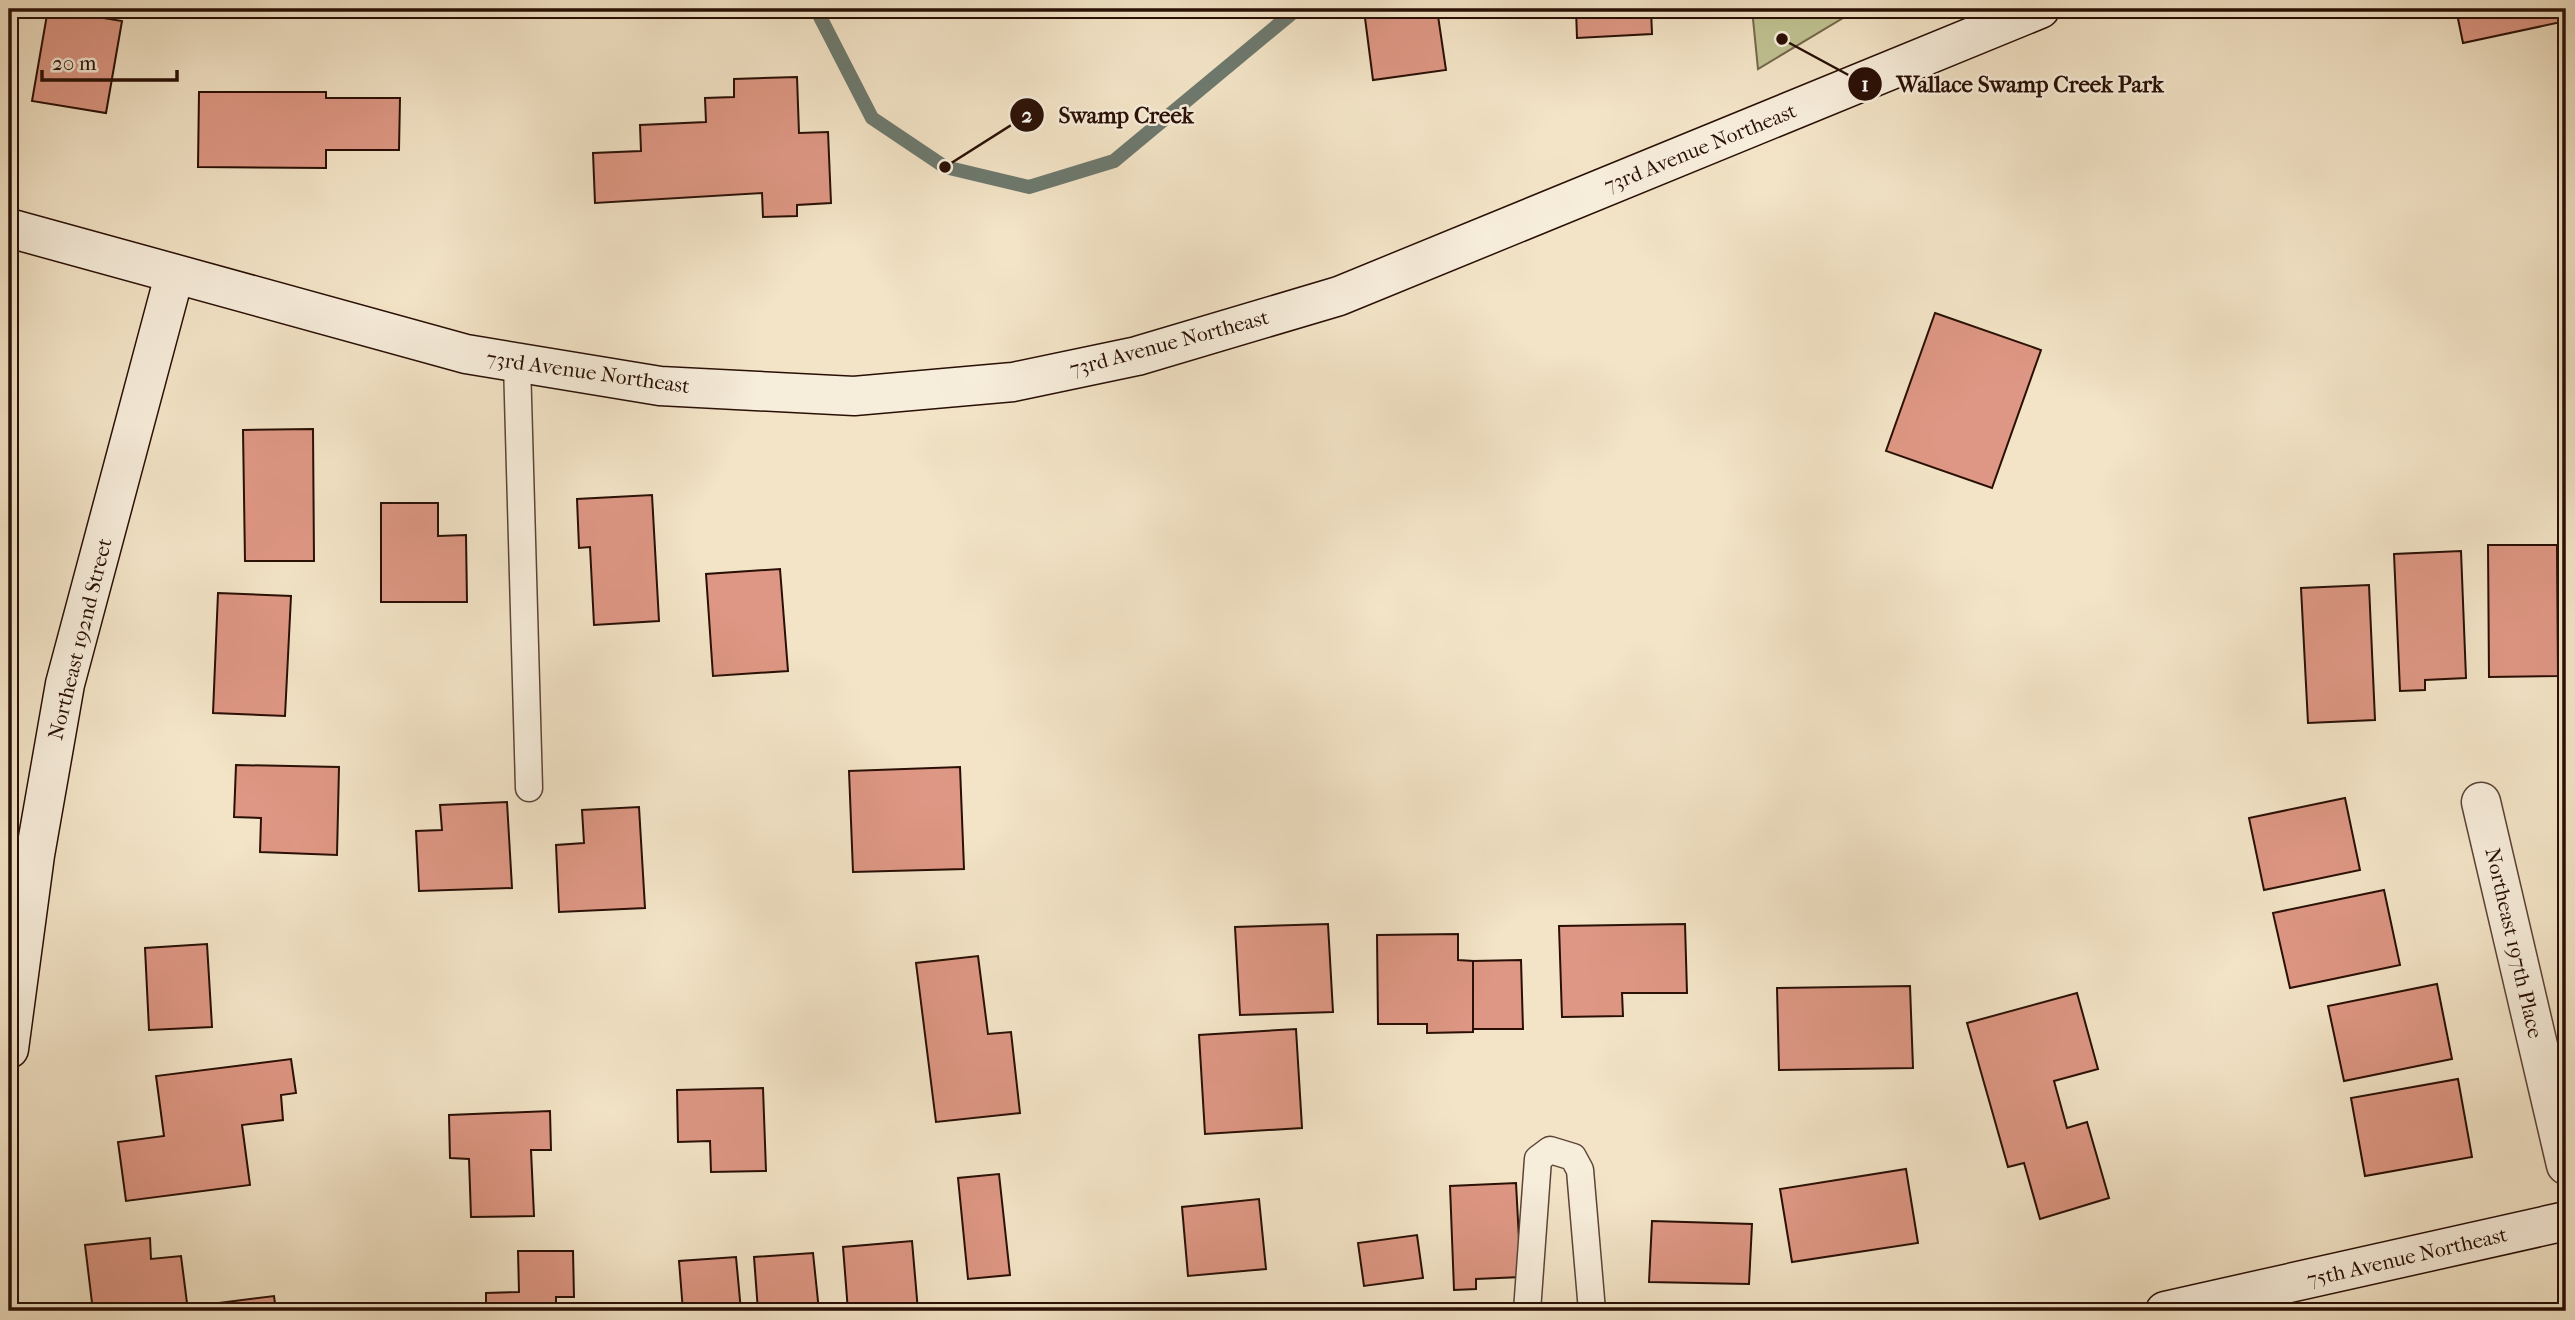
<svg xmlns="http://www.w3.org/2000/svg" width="2575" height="1320" font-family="'IM FELL French Canon',serif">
  <rect width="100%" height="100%" fill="#f3e4c7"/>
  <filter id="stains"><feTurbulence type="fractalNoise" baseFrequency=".00286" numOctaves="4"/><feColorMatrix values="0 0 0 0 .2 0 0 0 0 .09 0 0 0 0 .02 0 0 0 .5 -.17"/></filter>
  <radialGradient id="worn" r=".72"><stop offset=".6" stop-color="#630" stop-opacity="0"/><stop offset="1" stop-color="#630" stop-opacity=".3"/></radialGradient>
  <!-- green -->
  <path fill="#c0c292" stroke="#74684c" stroke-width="2" d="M1752,9H1858L1758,69Z"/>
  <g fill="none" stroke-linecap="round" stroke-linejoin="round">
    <!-- stream -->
    <path stroke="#6d796e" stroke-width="14" d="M816,9L872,118L945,167L1029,187L1114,161L1297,9"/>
  </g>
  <!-- building -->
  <g fill="#de9784" stroke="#290f05" stroke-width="2">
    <path d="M48,9L122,21L106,113L32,101Z"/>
    <path d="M1437,9L1446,70L1373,80L1365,18Z"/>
    <path d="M1576,9H1651L1652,34L1577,38Z"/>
    <path d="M2456,9H2566V21L2463,43Z"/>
    <path d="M797,77L799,133L828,132L831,203L797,205V216L763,217L762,193L595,203L593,153L641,151L640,125L706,122L705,98L734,97V79Z"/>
    <path d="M199,92H326V98H400L399,150H326V168L198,167Z"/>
    <path d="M1935,313L2041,350L1992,488L1886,451Z"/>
    <path d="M313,429L314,561H245L243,430Z"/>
    <path d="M652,495L659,621L594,625L590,547L579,548L577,499Z"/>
    <path d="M381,503H438V536L466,535L467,602H381Z"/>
    <path d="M2488,545H2557L2558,676L2489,677Z"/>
    <path d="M2461,551L2466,678L2425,680V690L2400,691L2394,554Z"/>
    <path d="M780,569L788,671L713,676L706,574Z"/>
    <path d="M2369,585L2375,720L2308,723L2301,588Z"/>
    <path d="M218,593L291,596L285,716L213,713Z"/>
    <path d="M236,765L339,767L337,855L260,852L261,818L234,817Z"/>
    <path d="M960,767L964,869L853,872L849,771Z"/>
    <path d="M2345,798L2360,870L2264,890L2249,818Z"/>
    <path d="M507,802L512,888L419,891L416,831L442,830L440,805Z"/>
    <path d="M639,807L645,908L559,912L556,845L584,843L582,810Z"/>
    <path d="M2384,890L2400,965L2290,988L2273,913Z"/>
    <path d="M1328,924L1333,1012L1240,1015L1235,927Z"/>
    <path d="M1685,924L1687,993H1622L1623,1016L1562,1017L1559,926Z"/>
    <path d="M1458,934V960L1473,961V1032L1427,1033V1024H1378L1377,935Z"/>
    <path d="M207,944L212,1027L149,1030L145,948Z"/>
    <path d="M978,956L988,1034L1011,1032L1020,1113L936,1122L916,963Z"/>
    <path d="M1521,960L1523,1029H1473V961Z"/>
    <path d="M2437,984L2452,1059L2344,1081L2328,1006Z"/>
    <path d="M1910,986L1913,1068L1779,1070L1777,988Z"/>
    <path d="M2077,993L2098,1069L2054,1081L2067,1128L2087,1122L2109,1198L2040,1219L2024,1163L2008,1167L1967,1023Z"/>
    <path d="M1296,1029L1302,1128L1205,1134L1199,1035Z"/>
    <path d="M291,1059L296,1093L281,1095L283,1120L242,1125L250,1185L126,1201L118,1142L164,1136L156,1076Z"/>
    <path d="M2458,1079L2472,1157L2365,1176L2351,1098Z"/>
    <path d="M763,1088L766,1171L711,1172L710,1141L678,1142L677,1090Z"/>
    <path d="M550,1111L551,1150H531L534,1216L471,1217L469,1159L450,1158L449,1115Z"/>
    <path d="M1906,1169L1918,1243L1792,1262L1780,1189Z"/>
    <path d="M999,1174L1010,1275L968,1279L958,1178Z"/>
    <path d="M1516,1183L1521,1277L1476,1279V1289L1454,1290L1450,1186Z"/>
    <path d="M1259,1199L1266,1269L1188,1276L1182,1207Z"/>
    <path d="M1652,1221L1752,1224L1749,1284L1649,1282Z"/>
    <path d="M1417,1235L1423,1278L1364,1286L1358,1243Z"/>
    <path d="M150,1238L151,1259L181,1256L188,1311H93L85,1245Z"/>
    <path d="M912,1241L918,1311H848L843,1247Z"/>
    <path d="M518,1251H573L574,1297H556V1311H486V1293L519,1292Z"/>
    <path d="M813,1253L819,1311H758L754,1257Z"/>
    <path d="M736,1257L741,1311H683L679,1261Z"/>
    <path d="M274,1296L276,1311H203L202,1305Z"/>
  </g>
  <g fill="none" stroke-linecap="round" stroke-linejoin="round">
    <defs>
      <g id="lane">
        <path d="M517,363L529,788"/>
        <path d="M1527,1311L1538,1159L1550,1150L1573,1157L1580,1170L1592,1311"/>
      </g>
      <path id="street" d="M2481,802L2566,1165"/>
      <g id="secondary">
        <path d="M9,228L466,354L660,386L854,396L1013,382L1137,356L1339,296L2040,9"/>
        <path d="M9,1049L35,855L65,684L174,276"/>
        <path d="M2165,1311L2566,1221"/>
      </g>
    </defs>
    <!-- lane casing -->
    <use href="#lane" stroke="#5c4436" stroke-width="29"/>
    <!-- street casing -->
    <use href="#street" stroke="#5c4436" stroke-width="41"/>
    <!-- secondary casing -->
    <use href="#secondary" stroke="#290f05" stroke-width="41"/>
    <!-- lane -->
    <use href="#lane" stroke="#f7eddb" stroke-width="26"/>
    <!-- street -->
    <use href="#street" stroke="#f7eddb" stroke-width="38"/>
    <!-- secondary -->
    <use href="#secondary" stroke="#f7eddb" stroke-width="38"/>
  </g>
  <g text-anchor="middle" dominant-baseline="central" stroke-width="5" stroke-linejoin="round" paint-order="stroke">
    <!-- street labels -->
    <g font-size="21" fill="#290f05" stroke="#f7eddb">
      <text transform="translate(1700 148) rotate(-22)">73rd Avenue Northeast</text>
      <text transform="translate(1169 343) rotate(-15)">73rd Avenue Northeast</text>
      <text transform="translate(588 372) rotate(8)">73rd Avenue Northeast</text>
      <text transform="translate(80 639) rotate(-76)">Northeast 192nd Street</text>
      <text transform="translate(2514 943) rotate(77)">Northeast 197th Place</text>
      <text transform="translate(2407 1257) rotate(-13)">75th Avenue Northeast</text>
    </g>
  </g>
  <!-- callouts -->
  <path fill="none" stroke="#290f05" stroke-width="2.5" d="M1782 39L1865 84M945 167L1027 115"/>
  <g fill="#290f05" stroke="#f7eddb" stroke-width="2.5">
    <circle cx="1782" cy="39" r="7"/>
    <circle cx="945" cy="167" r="7"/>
    <circle cx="1865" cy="84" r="18"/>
    <circle cx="1027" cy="115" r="18"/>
  </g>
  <g font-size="21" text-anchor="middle" font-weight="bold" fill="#fff">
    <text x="1865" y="91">1</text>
    <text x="1027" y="122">2</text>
  </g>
  <g font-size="23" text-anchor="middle" font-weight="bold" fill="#290f05" stroke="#f7eddb" stroke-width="5" stroke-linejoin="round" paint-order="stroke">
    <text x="2030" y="92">Wallace Swamp Creek Park</text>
    <text x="1126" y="123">Swamp Creek</text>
  </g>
  <!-- margin -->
  <rect width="2575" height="1320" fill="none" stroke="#f3e4c7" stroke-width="35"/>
  <rect x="10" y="10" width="2554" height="1299" fill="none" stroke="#290f05" stroke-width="3.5"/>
  <rect x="18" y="18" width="2540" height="1285" fill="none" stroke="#290f05" stroke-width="2"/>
  <!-- scale -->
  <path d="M42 70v10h135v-10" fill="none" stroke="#290f05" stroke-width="3.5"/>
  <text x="52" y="70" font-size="21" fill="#290f05" stroke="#f7eddb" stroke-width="5" paint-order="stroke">20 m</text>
  <rect width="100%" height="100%" filter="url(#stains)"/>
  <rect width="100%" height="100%" fill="url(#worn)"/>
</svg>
